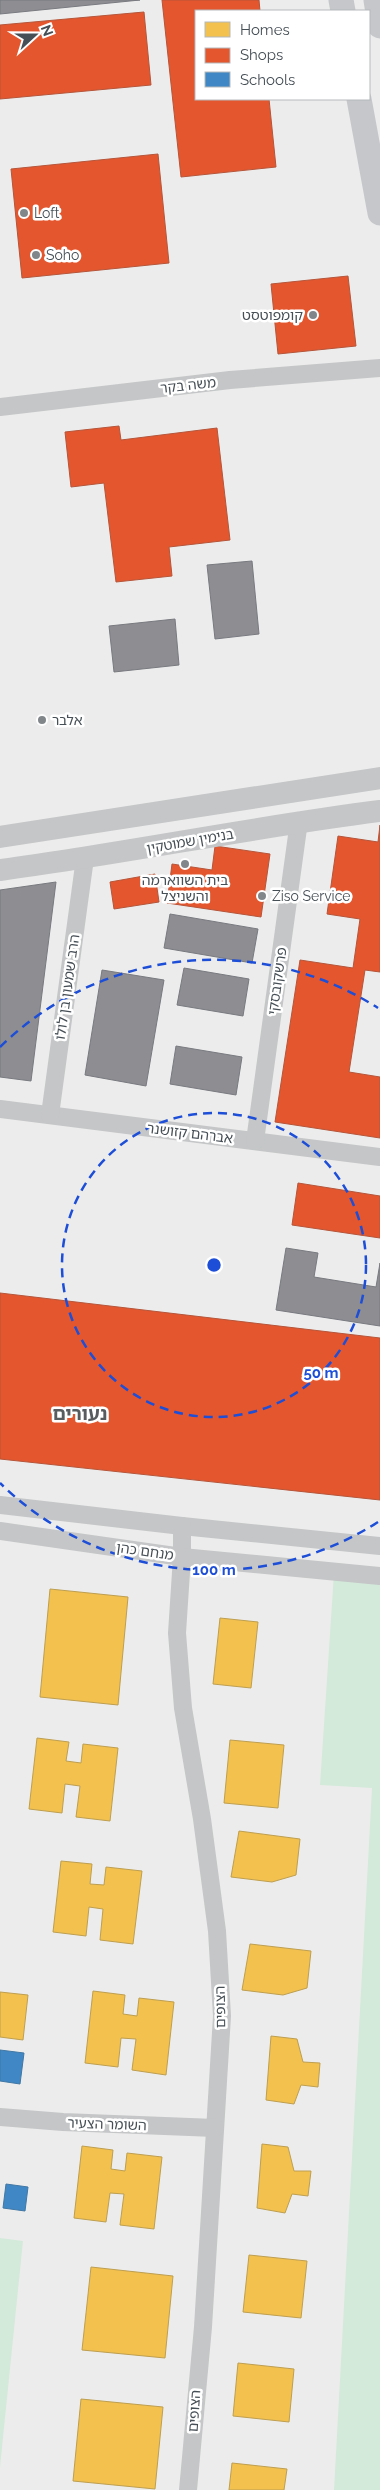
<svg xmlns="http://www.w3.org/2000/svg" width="380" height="2490" font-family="Raleway,'Noto Sans Hebrew',sans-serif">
  <rect width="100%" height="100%" fill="#edecec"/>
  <!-- green -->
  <g fill="#d3eada">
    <path d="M334,1573L380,1576V2490H334L372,1788L320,1785Z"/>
    <path d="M0,2238L23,2241L0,2467Z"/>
  </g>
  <!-- homes -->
  <g fill="#f2c14e" stroke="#be9f50">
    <path d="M50,1589L128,1597L118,1705L40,1697Z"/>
    <path d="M220,1618L258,1622L251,1688L213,1684Z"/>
    <path d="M37,1738L69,1742L66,1761L81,1763L83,1744L118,1748L110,1821L76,1817L80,1786L65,1784L62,1813L29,1809Z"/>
    <path d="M230,1740L284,1745L278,1808L224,1803Z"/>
    <path d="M239,1831L300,1839L296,1875L272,1882L231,1877Z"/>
    <path d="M61,1861L92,1864L90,1884L104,1885L106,1867L142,1871L133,1944L100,1940L103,1909L89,1907L86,1936L53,1932Z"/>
    <path d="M250,1944L311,1951L307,1988L283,1995L242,1990Z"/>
    <path d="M93,1991L125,1995L123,2014L137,2016L139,1998L174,2002L166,2075L132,2070L136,2039L121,2038L118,2067L85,2063Z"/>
    <path d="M0,1992L28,1995L23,2040L0,2037Z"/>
    <path d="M271,2036L297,2039L303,2062L320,2063L318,2087L301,2085L294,2104L266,2100Z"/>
    <path d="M262,2144L288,2147L294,2171H311L308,2196L292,2194L285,2213L257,2208Z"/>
    <path d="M82,2146L113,2150L111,2169L125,2171L127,2153L162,2157L154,2229L120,2225L124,2194L110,2193L106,2222L74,2218Z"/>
    <path d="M249,2255L307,2261L301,2318L243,2312Z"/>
    <path d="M91,2267L173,2276L165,2358L82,2350Z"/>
    <path d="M238,2363L294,2369L289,2422L233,2416Z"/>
    <path d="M81,2399L163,2407L155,2489L73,2481Z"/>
    <path d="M232,2463L287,2469L284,2490H229Z"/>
  </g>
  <!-- shops -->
  <g fill="#e4572e" stroke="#b5553a">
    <path d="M162,0H259L260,11H196V99H269L276,167L181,177Z"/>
    <path d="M144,12L151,85L0,99V25Z"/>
    <path d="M158,154L169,263L22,278L11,169Z"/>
    <path d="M348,276L356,346L278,354L271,284Z"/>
    <path d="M119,426L121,440L217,428L230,540L169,547L172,576L116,582L104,483L71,487L65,432Z"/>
    <path d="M380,825V972L365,970L349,1072L380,1077V1138L275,1122L300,960L353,968L360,919L327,914L338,836L378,842Z"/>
    <path d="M215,846L270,854L261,917L167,903L172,864L212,870Z"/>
    <path d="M155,874L159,902L114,909L110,882Z"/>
    <path d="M298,1183L380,1196V1238L292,1225Z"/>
    <path d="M0,1293L380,1338V1500L0,1459Z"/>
  </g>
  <!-- schools -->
  <g fill="#3f88c5" stroke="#4177a4">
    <path d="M0,2050L24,2053L20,2084L0,2081Z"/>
    <path d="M6,2184L28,2187L25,2211L3,2208Z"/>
  </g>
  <!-- industry -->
  <g fill="#8d8d92" stroke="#787a80">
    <path d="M0,0H140L0,14Z"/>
    <path d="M252,561L259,634L215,639L207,565Z"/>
    <path d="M175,619L179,665L114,672L109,626Z"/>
    <path d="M56,882L31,1081L0,1077V890Z"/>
    <path d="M170,914L258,929L252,963L164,948Z"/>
    <path d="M184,968L249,979L243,1016L177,1005Z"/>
    <path d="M102,970L164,980L146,1086L85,1075Z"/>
    <path d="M176,1046L242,1057L236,1095L170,1084Z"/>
    <path d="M286,1248L318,1253L314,1277L376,1287L380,1263V1326L276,1310Z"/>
  </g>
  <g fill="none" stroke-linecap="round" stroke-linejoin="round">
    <!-- minor -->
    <g stroke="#c4c6c7" stroke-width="18">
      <path d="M0,407L230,380L380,368"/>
      <path d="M0,1109L380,1157"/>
      <path d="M50,1115L85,858"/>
      <path d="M255,1141L299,821"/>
      <path d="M0,1505L182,1526L380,1546"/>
      <path d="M182,1526V1557L177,1633L183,1708L202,1819L217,1931L222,2016L203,2327L188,2490"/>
      <path d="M0,1531L182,1557L380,1576"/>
      <path d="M0,2117L63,2122L215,2128"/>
    </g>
    <!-- tertiary -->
    <g stroke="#c4c6c7" stroke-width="22">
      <path d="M0,837L380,778"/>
      <path d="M0,870C127,853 253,827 380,811"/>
    </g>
    <!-- secondary -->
    <g stroke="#c5c7ca" stroke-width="25">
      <path d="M341,0L343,11"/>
      <path d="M376,0L380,26"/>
      <path d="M359,99L380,213"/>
    </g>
  </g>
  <!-- distance rings -->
  <g fill="none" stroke="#1d4ed8" stroke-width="2.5" stroke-dasharray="9 6">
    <circle cx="214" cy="1265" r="152"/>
    <path d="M378 1522A305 305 0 0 1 0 1483M0 1047A305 305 0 0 1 378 1008"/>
  </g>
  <!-- markers -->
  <g fill="#80868a" stroke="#fff" stroke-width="2">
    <circle cx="24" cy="213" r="5"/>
    <circle cx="36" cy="255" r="5"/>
    <circle cx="313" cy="315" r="5"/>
    <circle cx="42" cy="720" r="5"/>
    <circle cx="185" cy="864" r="5"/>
    <circle cx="262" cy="896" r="5"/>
  </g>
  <g text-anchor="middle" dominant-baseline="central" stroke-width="5" stroke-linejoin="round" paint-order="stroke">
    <!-- poi labels -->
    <g font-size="14" fill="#464f56" stroke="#fff" text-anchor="start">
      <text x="34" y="213">Loft</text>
      <text x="46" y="255">Soho</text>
      <text x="303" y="315" text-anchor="end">קומפוטסט</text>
      <text x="52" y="720">אלבר</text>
      <text x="185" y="880" text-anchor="middle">בית השווארמה<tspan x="185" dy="16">והשניצל</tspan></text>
      <text x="272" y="896">Ziso Service</text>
    </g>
    <!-- street labels -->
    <g font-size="14" fill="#464f56" stroke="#fff">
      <text transform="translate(188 385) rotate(-6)">משה בקר</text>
      <text transform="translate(190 841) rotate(-10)">בנימין שמוטקין</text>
      <text transform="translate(277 981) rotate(-82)">פרשקובסקי</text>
      <text transform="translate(67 987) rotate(-82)">הרב שמעון בן לולו</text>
      <text transform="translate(190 1133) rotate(7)">אברהם קזושנר</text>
      <text transform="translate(145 1551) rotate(8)">מנחם כהן</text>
      <text transform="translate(220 2007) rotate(-91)">הצופים</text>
      <text transform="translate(107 2124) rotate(2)">השומר הצעיר</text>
      <text transform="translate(194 2411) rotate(-86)">הצופים</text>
    </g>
    <!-- district labels -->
    <g font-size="19" font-weight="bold" fill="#595c5f" stroke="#fff">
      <text x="80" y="1413">נעורים</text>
    </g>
  </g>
  <circle cx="214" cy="1265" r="8" fill="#1d4ed8" stroke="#fff" stroke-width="2.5"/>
  <g font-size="15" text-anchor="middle" font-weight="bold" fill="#1d4ed8" stroke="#fff" stroke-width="5" stroke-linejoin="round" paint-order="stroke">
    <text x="321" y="1378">50 m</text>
    <text x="214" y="1575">100 m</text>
  </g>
  <!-- legend -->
  <rect x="195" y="10" width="175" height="90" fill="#ffffff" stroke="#b5b9bb"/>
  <rect x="205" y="22" width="25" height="15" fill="#f2c14e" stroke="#b5b9bb"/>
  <text x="240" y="35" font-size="15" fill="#464f56">Homes</text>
  <rect x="205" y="48" width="25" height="15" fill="#e4572e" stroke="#b5b9bb"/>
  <text x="240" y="60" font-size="15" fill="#464f56">Shops</text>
  <rect x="205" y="72" width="25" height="15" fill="#3f88c5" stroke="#b5b9bb"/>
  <text x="240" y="85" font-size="15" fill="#464f56">Schools</text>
  <!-- north arrow -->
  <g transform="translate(35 35) rotate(69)" stroke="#ffffff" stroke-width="4" paint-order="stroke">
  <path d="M0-4L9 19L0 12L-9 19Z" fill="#464f56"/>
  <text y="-8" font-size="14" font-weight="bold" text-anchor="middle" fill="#464f56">N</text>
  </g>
</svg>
